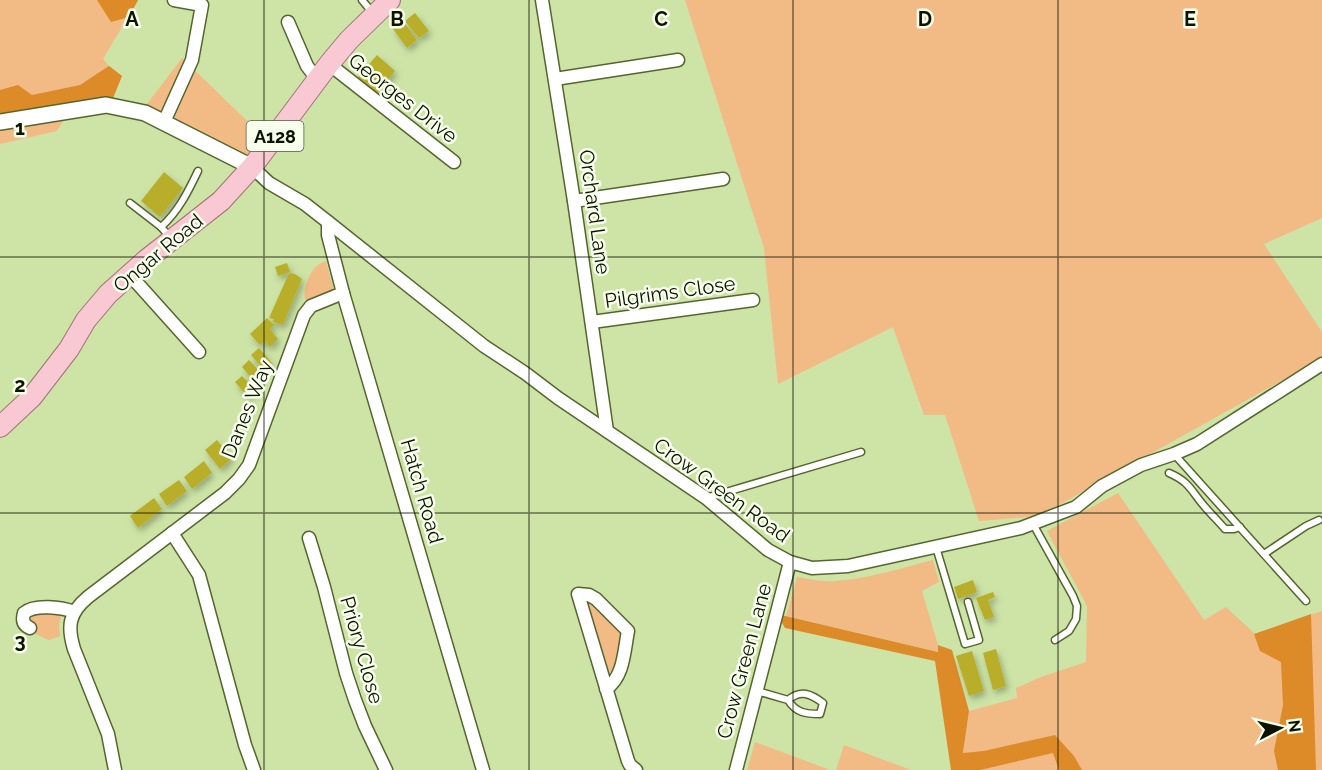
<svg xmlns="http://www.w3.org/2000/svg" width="1322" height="770" font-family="Raleway,sans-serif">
  <defs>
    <filter id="shadow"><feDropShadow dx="2.5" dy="4" stdDeviation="3" flood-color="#0004"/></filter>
  </defs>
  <rect width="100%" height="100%" fill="#cde4a6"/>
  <!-- green -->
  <g fill="#f2ba85">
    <path d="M0,0H138L103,59L109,66L122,76L111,103L69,111L57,131L0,144Z"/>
    <path d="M685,0H1322V218L1264,244L1322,332V358L1039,516L979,521L945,415H924L893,327L778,384L764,248Z"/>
    <path d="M182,58L270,143L252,167L141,112Z"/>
    <path d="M326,261L333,288L328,295L311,302L305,299C303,290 309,272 317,266C319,263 323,263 326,261Z"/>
    <path d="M1118,493L1204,620L1226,607L1255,634L1322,611V770H961L969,711L1017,698L1016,688L1041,677L1086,662L1087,606L1047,531Z"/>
    <path d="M933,560L939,582L922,591L938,645L939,652L786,616L797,577C809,579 822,582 835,581C868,579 901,568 933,560Z"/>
    <path d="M590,600L625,632L616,671L609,673L606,669L586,604Z"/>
    <path d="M63,610L59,624L60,636L49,640L31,632L26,616L29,614Z"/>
    <path d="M755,742L830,770H747Z"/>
    <path d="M844,745L911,770H836Z"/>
  </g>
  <!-- forest -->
  <g fill="#dd8a29">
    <path d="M97,0H138L129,17L111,22Z"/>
    <path d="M109,66L122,76L111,103L0,121V90L18,85L32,95L80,85Z"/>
    <path d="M777,614L938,652V645L952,650L969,711L963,753L984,751L1055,735L1074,756L1082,770H1059L1053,753L980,770H951L935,661L785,628Z"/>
    <path d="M1311,614L1316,770H1278L1274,751L1283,705L1281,662L1260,651L1254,634Z"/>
  </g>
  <!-- building -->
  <g fill="#b9ae29" filter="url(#shadow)">
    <path d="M415,13L429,31L419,38L405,21Z"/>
    <path d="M403,21L417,40L407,48L393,29Z"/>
    <path d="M377,55L395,71L377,94L357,78Z"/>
    <path d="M164,172L183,188L160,217L141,201Z"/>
    <path d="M287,263L290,272L278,276L275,267Z"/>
    <path d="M289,273L295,274L302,279L283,325L273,322L274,319L269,318Z"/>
    <path d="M267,318L274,325L270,329L278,339L270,347L265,341L260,345L250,334Z"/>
    <path d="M259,348L272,363L264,370L251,355Z"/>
    <path d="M249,360L263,375L255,382L242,367Z"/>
    <path d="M242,376L256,390L248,397L235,382Z"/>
    <path d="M217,440L232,458L220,469L205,450Z"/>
    <path d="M204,461L212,473L192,489L184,477Z"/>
    <path d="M179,480L187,491L167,506L159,494Z"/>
    <path d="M154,498L162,509L138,528L130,516Z"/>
    <path d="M973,580L977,592L958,599L954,587Z"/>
    <path d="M993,592L995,597L988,600L994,617L985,620L976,598Z"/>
    <path d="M996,649L1006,686L993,690L983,653Z"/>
    <path d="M972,651L984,691L969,696L956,656Z"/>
  </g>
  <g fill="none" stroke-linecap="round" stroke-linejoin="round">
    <defs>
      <g id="service">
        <path d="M362,0L372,12"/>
        <path d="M130,203L161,227L171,238"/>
        <path d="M161,227C178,212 188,192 198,171"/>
        <path d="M1174,454L1306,601"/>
        <path d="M1169,473C1190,482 1191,491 1205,507C1211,514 1218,521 1225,529H1234L1240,527"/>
        <path d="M706,498L861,452"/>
        <path d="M1033,524L1073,596L1077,606L1076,619L1069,631L1055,640"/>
        <path d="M936,547L965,644L979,640L968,602"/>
        <path d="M1264,554L1306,526L1319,520"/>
        <path d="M757,691L788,700C796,713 806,714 820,714L823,703C811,694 801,689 788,700"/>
      </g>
      <g id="minor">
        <path d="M542,0L574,201L607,431"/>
        <path d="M288,22L307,66L317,79"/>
        <path d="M329,64L454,162"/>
        <path d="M555,79L678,60"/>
        <path d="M164,122L192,60L202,5L174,0"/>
        <path d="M252,167L269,183L305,204L328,222L484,346L525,373L558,398L706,498L768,550L790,562L812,568L848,566L1021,528L1076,507L1102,486L1141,465L1174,454L1197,444L1322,364"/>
        <path d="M574,201L723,179"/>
        <path d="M328,222V235L343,293L483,770"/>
        <path d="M129,274L199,352"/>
        <path d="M592,322L753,300"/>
        <path d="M172,533L199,575L245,745L254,770"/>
        <path d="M309,538L324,587L346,673L355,700L365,726L386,770"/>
        <path d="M30,628C23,625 22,620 24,613C34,604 62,607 74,612"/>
        <path d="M606,689C624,677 624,651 628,631L596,599L589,595L578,594L628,761L630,765L636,770"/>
        <path d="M115,770L108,734L74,649C67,626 69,613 88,597L225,493L239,479L249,465L304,315L311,306L343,293"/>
        <path d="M736,770L790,562"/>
      </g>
      <path id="tertiary" d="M0,122L106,105L145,113L252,167"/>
      <path id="primary" d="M0,427L32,397L69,349L86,320L108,294L146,260L221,201L252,167L329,64L349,40L390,0"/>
    </defs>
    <!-- service casing -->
    <use href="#service" stroke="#54662d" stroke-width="9"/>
    <!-- minor casing -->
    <use href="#minor" stroke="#54662d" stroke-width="15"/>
    <!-- tertiary casing -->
    <use href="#tertiary" stroke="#54662d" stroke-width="18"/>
    <!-- primary casing -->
    <use href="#primary" stroke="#a27176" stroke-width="22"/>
    <!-- service -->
    <use href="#service" stroke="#fff" stroke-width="6"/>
    <!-- minor -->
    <use href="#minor" stroke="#fff" stroke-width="12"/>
    <!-- tertiary -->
    <use href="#tertiary" stroke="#fff" stroke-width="15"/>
    <!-- primary -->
    <use href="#primary" stroke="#f8c8d3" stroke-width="20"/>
  </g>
  <!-- grid -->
  <path fill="none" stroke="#0c1300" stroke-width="1.5" stroke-opacity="0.55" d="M264,0V770M529,0V770M793,0V770M1058,0V770M0,257H1322M0,513H1322"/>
  <g text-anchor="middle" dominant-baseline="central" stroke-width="5" stroke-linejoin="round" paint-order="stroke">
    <!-- shield labels -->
    <rect fill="#f7feec" stroke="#525a47" stroke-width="1.5" x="246.5" y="121" width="57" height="30" rx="4.5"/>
    <g font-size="18" font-weight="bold" fill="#0c1300">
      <text x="275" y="136">A128</text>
    </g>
    <!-- street labels -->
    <g font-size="20" fill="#0c1300" stroke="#f7feec">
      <text transform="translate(403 98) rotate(38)">Georges Drive</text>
      <text transform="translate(595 212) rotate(82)">Orchard Lane</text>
      <text transform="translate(158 253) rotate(-40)">Ongar Road</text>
      <text transform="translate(670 292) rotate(-8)">Pilgrims Close</text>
      <text transform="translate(247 409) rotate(-68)">Danes Way</text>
      <text transform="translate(722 490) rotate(36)">Crow Green Road</text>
      <text transform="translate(422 491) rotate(74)">Hatch Road</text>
      <text transform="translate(362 650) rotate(74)">Priory Close</text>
      <text transform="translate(744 661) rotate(-75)">Crow Green Lane</text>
    </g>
  </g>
  <g font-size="20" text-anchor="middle" font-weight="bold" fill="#0c1300" stroke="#f7feec" stroke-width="5" stroke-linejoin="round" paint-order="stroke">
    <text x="132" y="26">A</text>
    <text x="397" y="26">B</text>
    <text x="661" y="26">C</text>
    <text x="925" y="26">D</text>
    <text x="1190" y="26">E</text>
    <text x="20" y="135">1</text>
    <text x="20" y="392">2</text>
    <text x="20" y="648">3</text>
  </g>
  <!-- north arrow -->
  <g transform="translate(1280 728) rotate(83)" stroke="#f7feec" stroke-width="4.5" paint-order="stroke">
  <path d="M0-4.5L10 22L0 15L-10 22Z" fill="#0c1300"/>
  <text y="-9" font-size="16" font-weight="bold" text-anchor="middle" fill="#0c1300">N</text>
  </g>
</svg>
